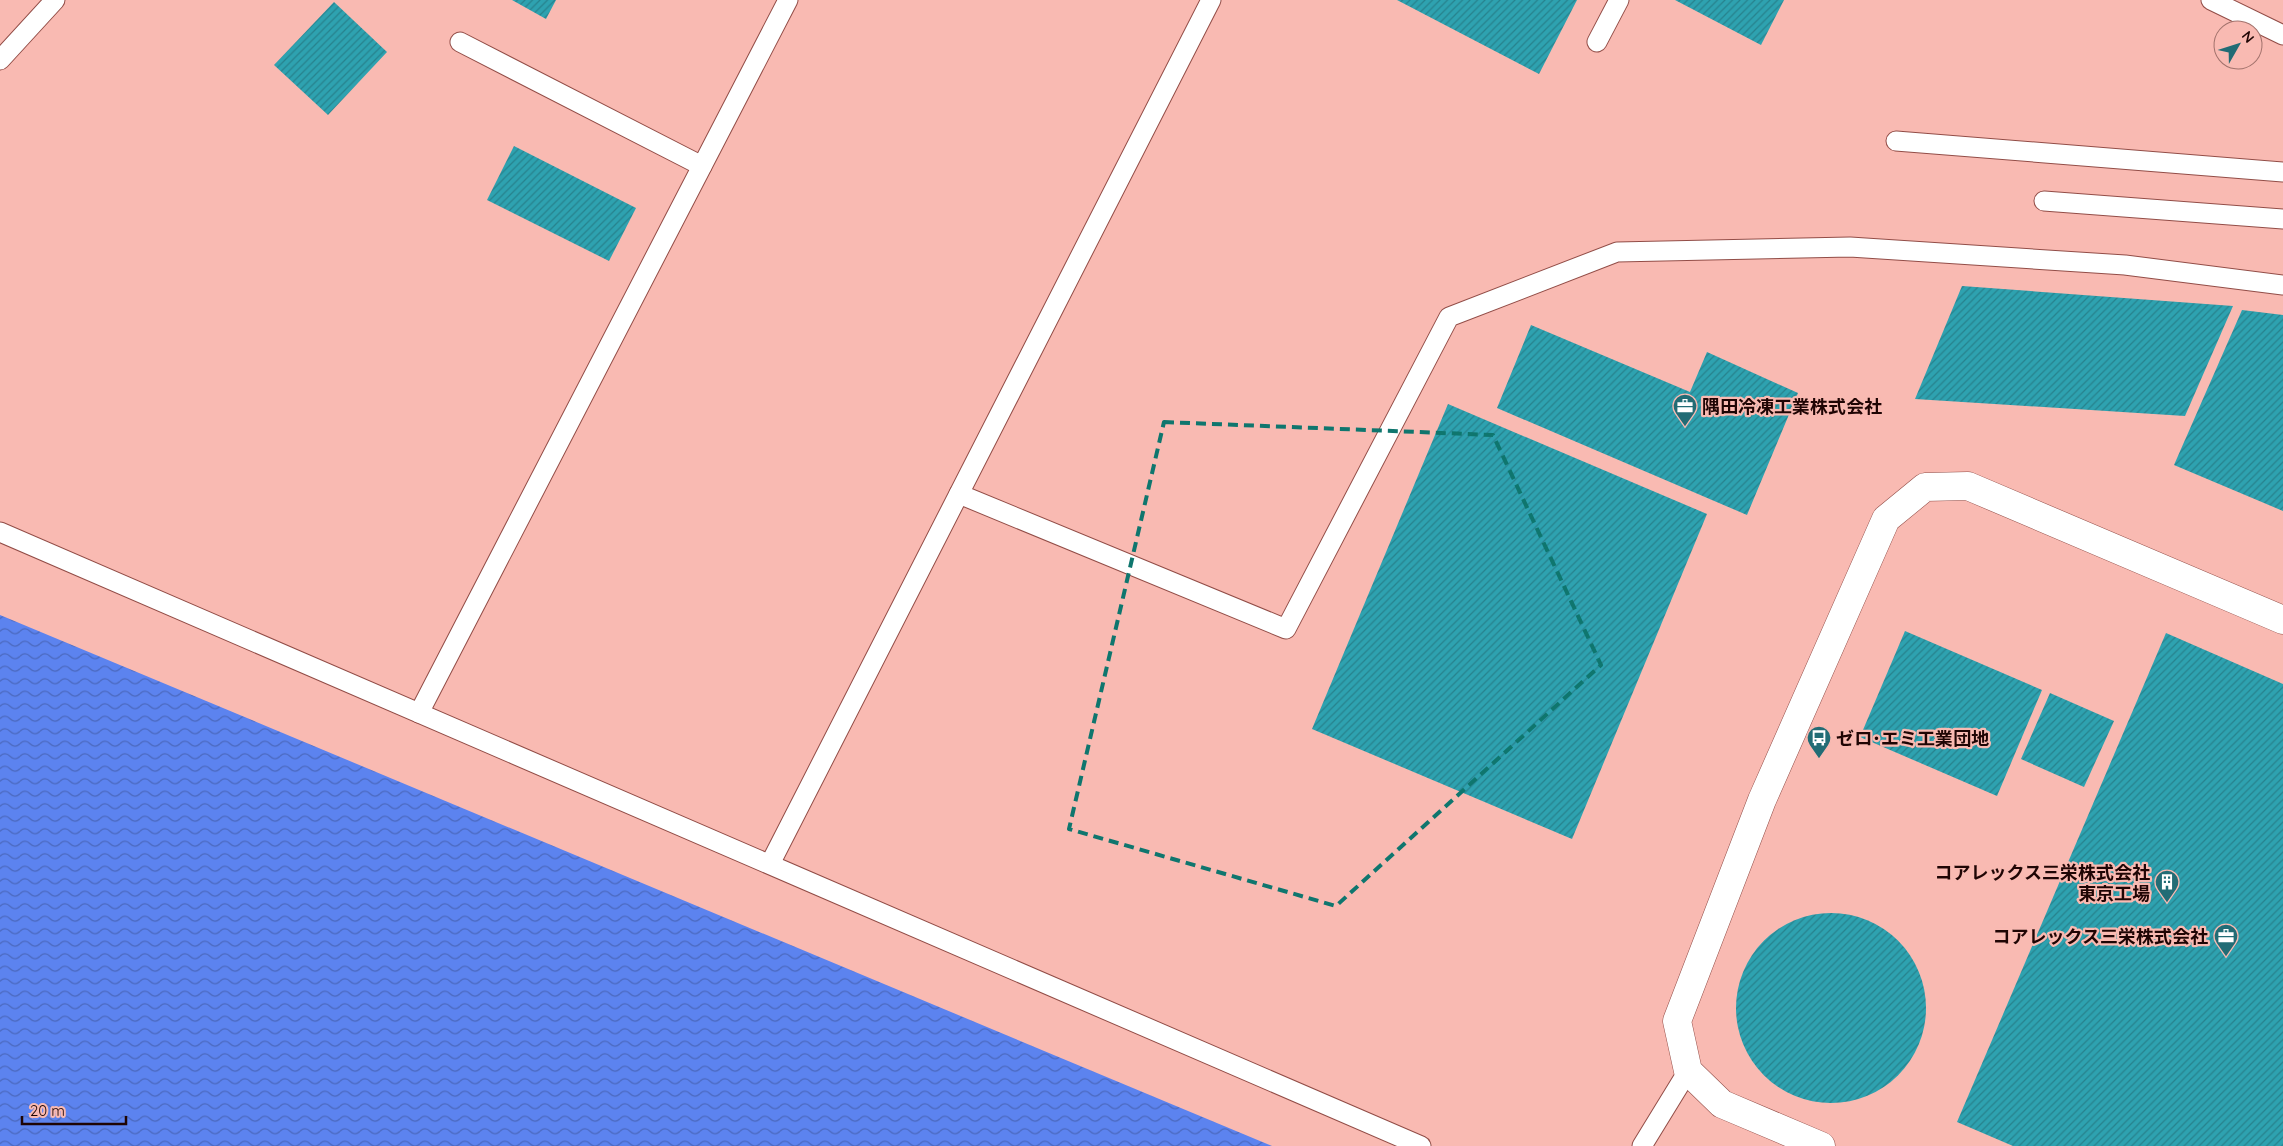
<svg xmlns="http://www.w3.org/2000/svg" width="2283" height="1146" font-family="Quicksand,'Noto Sans JP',sans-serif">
  <defs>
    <pattern id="water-waves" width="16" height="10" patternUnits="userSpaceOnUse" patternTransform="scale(1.25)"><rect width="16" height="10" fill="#5c83ef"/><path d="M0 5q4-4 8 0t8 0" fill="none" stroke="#4b69bf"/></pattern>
    <pattern id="building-hatch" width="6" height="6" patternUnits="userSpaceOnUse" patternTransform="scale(1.25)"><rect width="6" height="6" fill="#2ea2b0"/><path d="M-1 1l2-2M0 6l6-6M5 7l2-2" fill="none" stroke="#27828d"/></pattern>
  </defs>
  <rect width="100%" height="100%" fill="#f9bab2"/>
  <!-- water -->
  <path fill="url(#water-waves)" d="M0,615L1272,1146H0Z"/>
  <!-- building -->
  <g fill="url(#building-hatch)">
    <path d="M512,0H556L546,19Z"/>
    <path d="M1397,0H1577L1539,74Z"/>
    <path d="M1675,0H1784L1761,45Z"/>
    <path d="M334,2L387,52L328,115L274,65Z"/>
    <path d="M514,146L636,208L609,261L487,200Z"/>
    <path d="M1962,286L2233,306L2185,416L1915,399Z"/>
    <path d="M2242,310L2283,315V511L2174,465Z"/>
    <path d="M1531,325L1690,392L1707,352L1798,393L1747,515L1497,408Z"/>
    <path d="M1448,404L1707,514L1572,839L1312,729Z"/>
    <path d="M1905,631L2042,690L1997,796L1860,737Z"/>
    <path d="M2166,633L2283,684V1146H2013L1957,1122Z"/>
    <path d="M2050,693L2114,721L2084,787L2021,759Z"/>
    <circle cx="1831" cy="1008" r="95"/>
  </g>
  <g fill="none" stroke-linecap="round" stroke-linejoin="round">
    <defs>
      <g id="lane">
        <path d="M2211,0L2283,35"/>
        <path d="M460,42L702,166"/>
        <path d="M1597,42L1619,0"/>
        <path d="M0,60L55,0"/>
        <path d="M1896,141L2283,172"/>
        <path d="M2044,201L2283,219"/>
        <path d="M959,494L1286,629L1449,317L1617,252L1850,247L2125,265L2283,285"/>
        <path d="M0,532L1421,1146"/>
        <path d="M419,713L788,0"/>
        <path d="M770,864L1211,0"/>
        <path d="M1642,1146L1688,1071"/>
      </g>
      <path id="street" d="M1821,1146L1722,1104L1688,1071L1677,1021L1762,800L1886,519L1925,487L1968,486L2283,620"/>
    </defs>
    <!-- lane casing -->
    <use href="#lane" stroke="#924d47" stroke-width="21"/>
    <!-- street casing -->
    <use href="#street" stroke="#924d47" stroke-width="29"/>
    <!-- lane -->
    <use href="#lane" stroke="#fff" stroke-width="19"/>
    <!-- street -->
    <use href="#street" stroke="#fff" stroke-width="28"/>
  </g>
  <!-- marked area -->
  <path fill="none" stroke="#0f766e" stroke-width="4" stroke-dasharray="10 6" stroke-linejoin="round" d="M1164,422L1493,435L1601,665L1336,906L1069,829Z"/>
  <!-- icons -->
  <defs>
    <symbol id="office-pin" viewBox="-11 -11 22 30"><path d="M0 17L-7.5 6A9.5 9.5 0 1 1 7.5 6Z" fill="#226c75" stroke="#f9bab2"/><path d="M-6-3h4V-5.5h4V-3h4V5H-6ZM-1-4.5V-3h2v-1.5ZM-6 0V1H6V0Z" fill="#fff"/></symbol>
    <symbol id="bus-pin" viewBox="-11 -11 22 30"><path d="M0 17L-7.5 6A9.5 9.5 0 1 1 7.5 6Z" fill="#226c75" stroke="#f9bab2"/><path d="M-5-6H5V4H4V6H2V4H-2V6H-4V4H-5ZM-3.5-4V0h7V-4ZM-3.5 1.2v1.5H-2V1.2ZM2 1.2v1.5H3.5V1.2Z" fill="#fff"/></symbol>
    <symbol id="building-pin" viewBox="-11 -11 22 30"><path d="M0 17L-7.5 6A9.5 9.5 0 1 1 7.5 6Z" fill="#226c75" stroke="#f9bab2"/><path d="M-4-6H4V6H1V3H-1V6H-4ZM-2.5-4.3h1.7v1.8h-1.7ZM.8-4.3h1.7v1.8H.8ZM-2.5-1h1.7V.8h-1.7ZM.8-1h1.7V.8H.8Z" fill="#fff"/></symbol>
  </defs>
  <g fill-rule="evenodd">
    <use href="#office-pin" x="1671" y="392" width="28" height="38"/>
    <use href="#bus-pin" x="1805" y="724" width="28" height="38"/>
    <use href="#building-pin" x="2153" y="868" width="28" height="38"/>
    <use href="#office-pin" x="2212" y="922" width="28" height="38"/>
  </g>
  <g text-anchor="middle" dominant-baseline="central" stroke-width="4.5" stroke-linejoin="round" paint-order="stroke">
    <!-- poi labels -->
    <g font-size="18" font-weight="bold" fill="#1f0504" stroke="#f9bab2" text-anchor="start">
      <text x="1702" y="406">隅田冷凍工業株式会社</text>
      <text x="1836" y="738">ゼロ･エミ工業団地</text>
      <text x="2150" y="872" text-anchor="end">コアレックス三栄株式会社<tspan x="2150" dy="21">東京工場</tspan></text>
      <text x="2208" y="936" text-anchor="end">コアレックス三栄株式会社</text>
    </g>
  </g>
  <!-- north arrow -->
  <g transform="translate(2238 45) rotate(51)"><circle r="24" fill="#f9bab2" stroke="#a2726c"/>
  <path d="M0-4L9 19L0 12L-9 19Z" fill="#226c75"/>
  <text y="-8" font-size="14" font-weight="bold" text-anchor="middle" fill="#1f0504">N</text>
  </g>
  <!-- scale -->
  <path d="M22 1116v8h104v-8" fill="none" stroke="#1f0504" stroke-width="2.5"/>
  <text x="30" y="1116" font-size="15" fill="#1f0504" stroke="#f9bab2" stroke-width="4" paint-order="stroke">20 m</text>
</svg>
